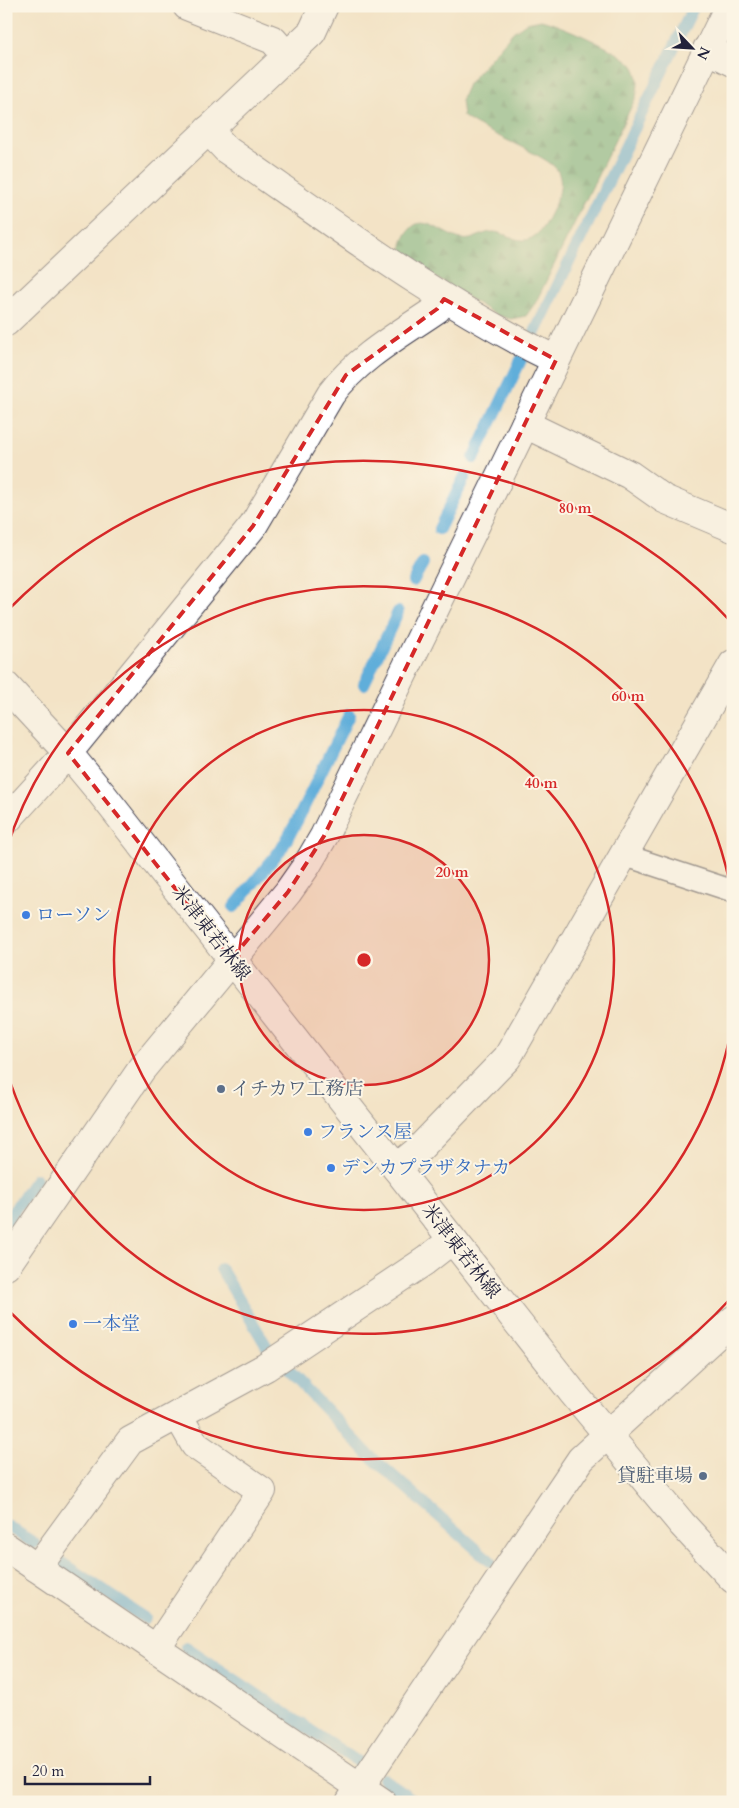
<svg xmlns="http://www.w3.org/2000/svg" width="739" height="1808" font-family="Cardo,'Noto Serif JP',serif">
  <defs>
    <pattern id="forest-firs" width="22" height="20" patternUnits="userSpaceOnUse" patternTransform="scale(1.25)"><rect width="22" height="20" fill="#65ac74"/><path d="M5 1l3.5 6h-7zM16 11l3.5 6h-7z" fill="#538c60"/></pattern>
  </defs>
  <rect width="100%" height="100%" fill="#fcf5e5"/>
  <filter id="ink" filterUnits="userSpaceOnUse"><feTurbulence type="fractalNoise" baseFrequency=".02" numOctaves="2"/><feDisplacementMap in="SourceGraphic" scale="10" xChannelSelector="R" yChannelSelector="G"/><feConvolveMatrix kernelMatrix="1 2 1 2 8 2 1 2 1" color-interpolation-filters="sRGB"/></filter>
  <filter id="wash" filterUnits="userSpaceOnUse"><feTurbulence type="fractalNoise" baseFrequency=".0096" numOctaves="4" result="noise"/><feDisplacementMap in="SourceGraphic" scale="20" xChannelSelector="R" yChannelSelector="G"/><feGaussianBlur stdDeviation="1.12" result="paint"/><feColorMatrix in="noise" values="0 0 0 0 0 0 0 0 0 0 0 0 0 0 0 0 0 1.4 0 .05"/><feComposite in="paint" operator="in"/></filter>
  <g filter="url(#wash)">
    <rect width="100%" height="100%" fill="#f3e3c6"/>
    <!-- forest -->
    <path fill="url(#forest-firs)" stroke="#446758" d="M541,20C559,24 626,53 634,67C640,78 638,86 636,97L536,302L526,316L511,319L496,315L410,262C404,255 399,248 404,239C419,206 439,234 461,239C473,242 481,232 493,232C508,232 520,248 536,235C544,228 549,216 554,206C559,195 564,182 557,170C548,155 482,132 463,116L461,100L468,84L513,32L526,23Z"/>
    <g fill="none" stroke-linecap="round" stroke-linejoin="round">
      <!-- stream -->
      <g stroke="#61aeda" stroke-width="12">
        <path d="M535,332L694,6"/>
        <path d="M474,458L521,360"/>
        <path d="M439,529L465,476"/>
        <path d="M413,581L423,563"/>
        <path d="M364,684L398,612"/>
        <path d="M234,907L282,848L297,821L349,715"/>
        <path d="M6,1222L36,1179"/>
        <path d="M221,1269L270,1352"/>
        <path d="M288,1370L368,1454L490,1561"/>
        <path d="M6,1525L34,1543"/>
        <path d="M59,1561L145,1618"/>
        <path d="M186,1647L358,1762"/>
        <path d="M383,1779L416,1802"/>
      </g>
    </g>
  </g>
  <g filter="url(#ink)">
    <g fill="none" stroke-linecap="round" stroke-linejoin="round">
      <defs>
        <path id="lane" d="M624,855L733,891"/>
        <g id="street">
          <path d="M187,6L273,40L287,56"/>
          <path d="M707,49L733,62"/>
          <path d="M208,130L227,150C334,224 439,303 556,360"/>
          <path d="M6,322L312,32L324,6"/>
          <path d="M525,424L630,475L664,499L733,528"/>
          <path d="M6,821L68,753L253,526L331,394C359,357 399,335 437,309L444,299"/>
          <path d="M396,1168L416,1152L507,1058L733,664"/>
          <path d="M6,1547L382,1802"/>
          <path d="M37,1568L130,1441L266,1367L425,1261L452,1240"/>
          <path d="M156,1649L262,1491L195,1445L178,1415"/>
          <path d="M350,1802L581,1459L733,1320"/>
        </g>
        <g id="secondary">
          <path d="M6,686L68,753L102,794L573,1393L682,1524L733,1579"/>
          <path d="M6,1266L141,1070L288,892L307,865L324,836L729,6"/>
        </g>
      </defs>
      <!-- lane casing -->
      <use href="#lane" stroke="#413f50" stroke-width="24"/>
      <!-- street casing -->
      <use href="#street" stroke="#413f50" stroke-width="30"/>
      <!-- secondary casing -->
      <use href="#secondary" stroke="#413f50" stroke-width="30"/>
      <!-- lane -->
      <use href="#lane" stroke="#fff" stroke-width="21"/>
      <!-- street -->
      <use href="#street" stroke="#fff" stroke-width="28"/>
      <!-- secondary -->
      <use href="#secondary" stroke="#fff" stroke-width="28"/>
    </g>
  </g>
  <!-- marked area -->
  <path d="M0 0H739V1808H0ZM444,299L556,360L324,836L288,892L231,959L68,753L253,526L346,375L437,309Z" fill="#f3e3c6" fill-opacity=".55" fill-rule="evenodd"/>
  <path fill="none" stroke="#d62828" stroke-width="4" stroke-dasharray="10 6" stroke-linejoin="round" d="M444,299L556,360L324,836L288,892L231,959L68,753L253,526L346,375L437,309Z"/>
  <!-- distance rings -->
  <circle cx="364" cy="960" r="125" fill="#d62828" fill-opacity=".12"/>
  <g fill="none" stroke="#d62828" stroke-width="2.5">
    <circle cx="364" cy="960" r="125"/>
    <circle cx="364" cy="960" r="250"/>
    <path d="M732 1025A374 374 0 0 1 6 1069M6 851A374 374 0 0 1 732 895"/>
    <path d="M732 1297A499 499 0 0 1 8 1310M8 610A499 499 0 0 1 732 623"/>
  </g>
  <!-- markers -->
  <g fill="#3f7fe0" stroke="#fcf5e5" stroke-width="2">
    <circle cx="26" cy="915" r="5"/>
    <circle cx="308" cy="1132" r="5"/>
    <circle cx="331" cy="1168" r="5"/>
    <circle cx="73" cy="1324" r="5"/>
  </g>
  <g fill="#5c6f8a" stroke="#fcf5e5" stroke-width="2">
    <circle cx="221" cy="1089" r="5"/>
    <circle cx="703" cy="1476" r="5"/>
  </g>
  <g text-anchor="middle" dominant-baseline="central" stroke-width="4" stroke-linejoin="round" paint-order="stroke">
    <!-- shop labels -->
    <g font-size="19" fill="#366cbe" stroke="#fcf5e5" text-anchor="start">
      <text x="36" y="915">ローソン</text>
      <text x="318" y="1132">フランス屋</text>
      <text x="341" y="1168">デンカプラザタナカ</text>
      <text x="83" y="1324">一本堂</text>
    </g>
    <!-- street labels -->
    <g font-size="19" fill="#22223b" stroke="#fcf5e5">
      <text transform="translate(211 933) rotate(52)">米津東若林線</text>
      <text transform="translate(461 1251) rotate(52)">米津東若林線</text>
    </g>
    <!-- service labels -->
    <g font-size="19" fill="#4e5e75" stroke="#fcf5e5" text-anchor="start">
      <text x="231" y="1089">イチカワ工務店</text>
      <text x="693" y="1476" text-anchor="end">貸駐車場</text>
    </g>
  </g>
  <circle cx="364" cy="960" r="8" fill="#d62828" stroke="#fcf5e5" stroke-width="2.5"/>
  <g font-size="15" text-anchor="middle" font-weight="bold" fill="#d62828" stroke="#fcf5e5" stroke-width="4" stroke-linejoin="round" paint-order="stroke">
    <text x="575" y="513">80 m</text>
    <text x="628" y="701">60 m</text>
    <text x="541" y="788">40 m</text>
    <text x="452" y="877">20 m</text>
  </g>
  <!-- margin -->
  <rect width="739" height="1808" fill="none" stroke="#fcf5e5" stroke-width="25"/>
  <!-- north arrow -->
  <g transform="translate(692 48) rotate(115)" stroke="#fcf5e5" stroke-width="4" paint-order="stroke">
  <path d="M0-4L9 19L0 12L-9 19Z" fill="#22223b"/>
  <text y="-8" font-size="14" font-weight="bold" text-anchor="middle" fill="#22223b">N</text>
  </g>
  <!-- scale -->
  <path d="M25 1776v8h125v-8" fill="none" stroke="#22223b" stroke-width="2.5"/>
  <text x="32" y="1776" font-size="15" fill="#22223b" stroke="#fcf5e5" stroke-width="4" paint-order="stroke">20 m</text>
</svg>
